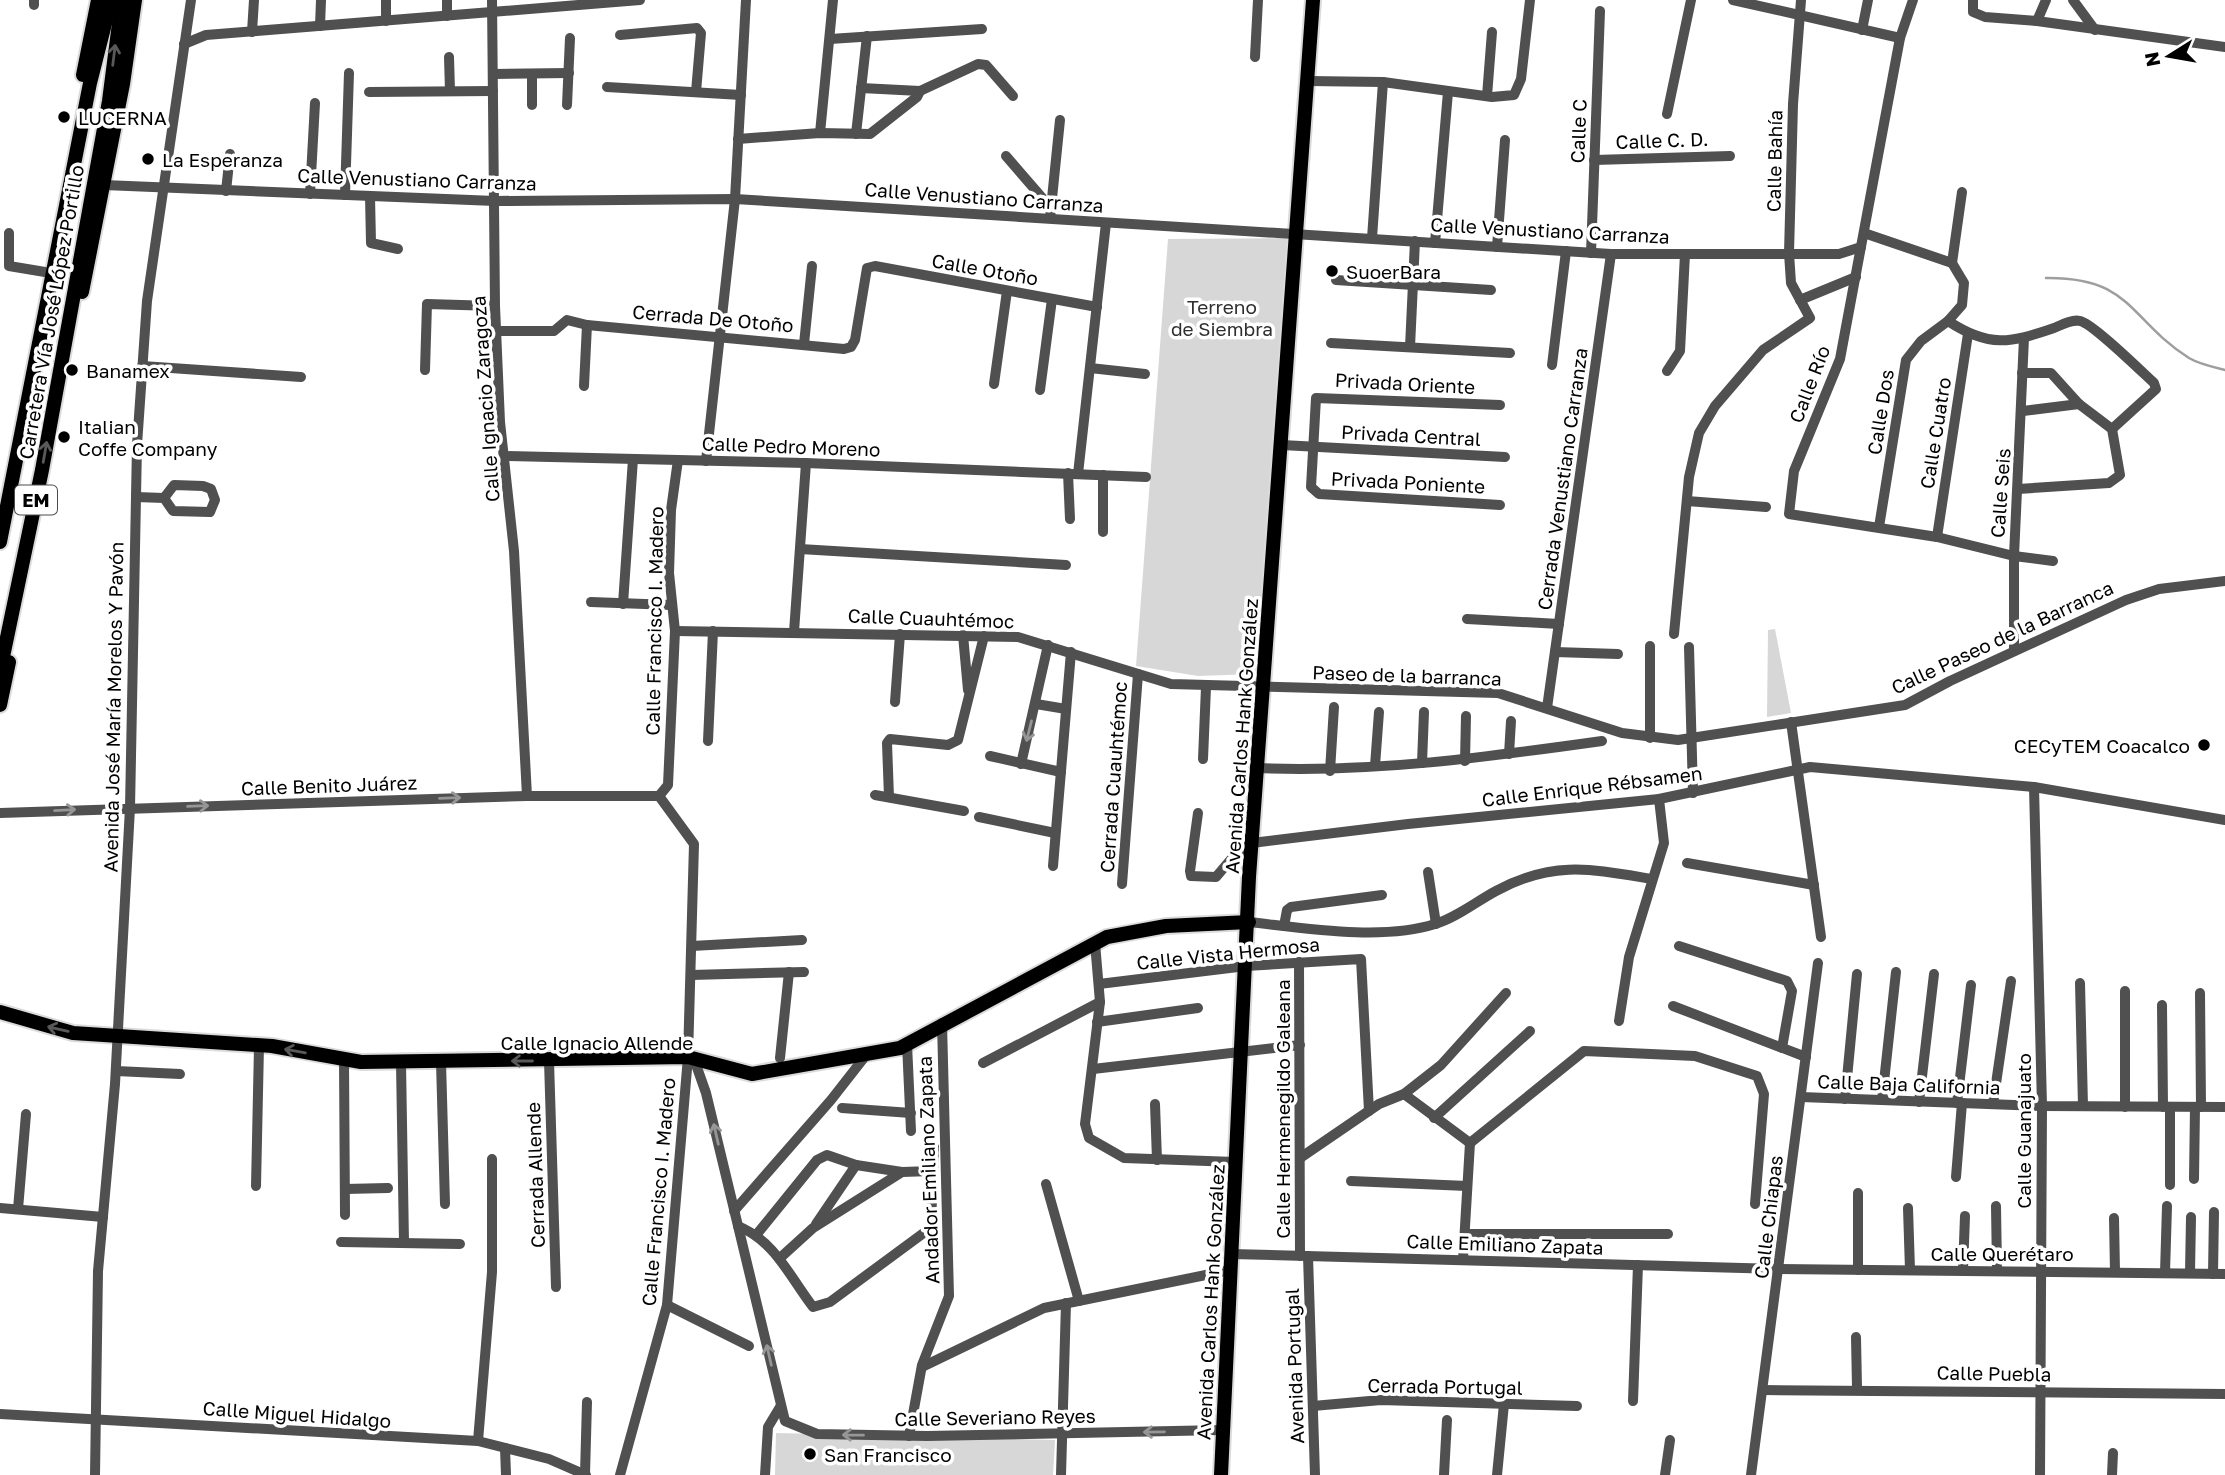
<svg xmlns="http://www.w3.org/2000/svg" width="2225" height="1475" font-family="'Golos Text',sans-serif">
  <rect width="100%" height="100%" fill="#fff"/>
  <!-- green -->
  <g fill="#d7d7d7">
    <path d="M1288,238L1255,674L1198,676L1136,666L1168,239Z"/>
    <path d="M1775,629L1791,713L1767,717L1768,630Z"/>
    <path d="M776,1433L1055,1440L1053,1475H775Z"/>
  </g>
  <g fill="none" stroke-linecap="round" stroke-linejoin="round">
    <!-- stream -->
    <path stroke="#9e9e9e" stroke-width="2.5" d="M2046,278C2132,277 2128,319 2189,358C2199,364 2213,367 2225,370"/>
    <defs>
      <g id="major">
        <path d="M83,75L98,0"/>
        <path d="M82,292L123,84L135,0"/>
        <path d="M0,542L90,83L111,0"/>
        <path d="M0,671L42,470L109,101L122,0"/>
        <path d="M0,705L9,662"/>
        <path d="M0,1012L73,1033L272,1046L361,1062L688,1057L752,1074L900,1048L1107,937L1166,926L1249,922"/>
        <path d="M1221,1475L1249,877L1313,0"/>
      </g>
    </defs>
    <!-- major casing -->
    <use href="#major" stroke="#dbdbdb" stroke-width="18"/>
    <!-- minor -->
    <g stroke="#505050" stroke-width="10">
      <path d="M492,0L495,306L500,422L514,551L527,796"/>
      <path d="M1733,0L1900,38"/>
      <path d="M1913,0L1900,38L1840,359L1794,471L1789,514L1937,537L2014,556L2053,561"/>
      <path d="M1973,0V12L1985,17L2037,21L2225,47"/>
      <path d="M2073,0L2095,30"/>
      <path d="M34,5V0"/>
      <path d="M447,16V0"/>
      <path d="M386,21V0"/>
      <path d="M2037,21L2046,0"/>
      <path d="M320,26L321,0"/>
      <path d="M1862,30L1868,0"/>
      <path d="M252,32L254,0"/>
      <path d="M620,35L697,28L701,33L696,92"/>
      <path d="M830,39L982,29"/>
      <path d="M184,44L206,35L640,0"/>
      <path d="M449,57L450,91"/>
      <path d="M1255,57L1258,0"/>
      <path d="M493,74L569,73"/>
      <path d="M1308,81L1383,82L1492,97L1514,95L1521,79L1530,0"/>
      <path d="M607,87L741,95"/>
      <path d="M861,88L920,91L978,64L986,65L1013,96"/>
      <path d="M369,92L493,91"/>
      <path d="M1487,96L1492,32"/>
      <path d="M532,105V74"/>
      <path d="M567,105L570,38"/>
      <path d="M1667,114L1691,0"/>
      <path d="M820,133L833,0"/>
      <path d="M856,134L867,36"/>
      <path d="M738,139L820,133L870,134L917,97L920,91"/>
      <path d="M1006,156L1051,208"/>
      <path d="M1594,160L1730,156"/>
      <path d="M104,185L495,201L735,199L1611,254H1839L1861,247"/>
      <path d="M226,191L230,154"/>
      <path d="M310,194L315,103"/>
      <path d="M345,195L349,73"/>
      <path d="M370,196L371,243L398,249"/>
      <path d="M1050,218L1060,120"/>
      <path d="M9,233V266L45,272"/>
      <path d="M1864,233L1952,263L1964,283L1962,305L1948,321L1921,341L1906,360L1879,527"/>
      <path d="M1372,238L1383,82"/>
      <path d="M1435,243L1448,92"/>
      <path d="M1497,247L1505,140"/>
      <path d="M1591,253L1600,11"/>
      <path d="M1952,263L1962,192"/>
      <path d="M1336,280L1491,290"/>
      <path d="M1800,300L1856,277"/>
      <path d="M1948,321C1989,348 2010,343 2054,328C2061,325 2072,319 2080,321C2092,323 2142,372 2154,383L2156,389L2112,429"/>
      <path d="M496,331H554L567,320L587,325L844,349L851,347L855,340L867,268L875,266L1097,307"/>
      <path d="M1331,343L1510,353"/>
      <path d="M804,344L812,266"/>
      <path d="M1410,347L1415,241"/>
      <path d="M1552,365L1566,251"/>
      <path d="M142,366L301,377"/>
      <path d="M1090,368L1145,374"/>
      <path d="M425,370L427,304L495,306"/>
      <path d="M1667,371L1680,351L1685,254"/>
      <path d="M994,384L1007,291"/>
      <path d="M584,386L587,325"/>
      <path d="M1040,390L1052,299"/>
      <path d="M1500,405L1316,398L1311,487L1319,494L1500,505"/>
      <path d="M2023,411L2079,404"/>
      <path d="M1282,445L1505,457"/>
      <path d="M504,456L806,463L1146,477"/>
      <path d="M706,461L735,199L746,0"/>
      <path d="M1068,473L1070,519"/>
      <path d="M1078,474L1106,223"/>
      <path d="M2018,489L2109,483L2120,475L2112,429L2079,404L2051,373H2022"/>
      <path d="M136,497L164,498L173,511L210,512L215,500L211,489L203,486L174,485L164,498"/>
      <path d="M1687,501L1766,507"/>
      <path d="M1103,532V475"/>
      <path d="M1937,537L1968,334"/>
      <path d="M800,549L1066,565"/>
      <path d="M591,602L672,605"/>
      <path d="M623,604L633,459"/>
      <path d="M1467,619L1559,624"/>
      <path d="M675,631L1018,637L1171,684L1498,693L1622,733L1678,740L1905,705L1950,681L2126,600L2159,589L2225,581"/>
      <path d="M794,632L806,463"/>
      <path d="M1674,634L1689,477L1699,433L1715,406L1763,350L1810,318L1791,283L1789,253L1793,104L1801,0"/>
      <path d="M963,635L968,690"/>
      <path d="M1689,647L1693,793"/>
      <path d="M2014,651V556L2024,338"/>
      <path d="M1555,652L1618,654"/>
      <path d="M895,702L900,634"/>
      <path d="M1036,704L1066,709"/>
      <path d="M1547,708L1611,254"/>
      <path d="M1791,722L1821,937"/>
      <path d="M1650,738V646"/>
      <path d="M708,741L713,631"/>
      <path d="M1509,754L1511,721"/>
      <path d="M990,756L1061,772"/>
      <path d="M1203,759L1206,687"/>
      <path d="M1465,761L1466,716"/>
      <path d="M1422,763L1424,712"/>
      <path d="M1021,764L1048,645"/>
      <path d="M1375,766L1379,712"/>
      <path d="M1257,768C1373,773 1488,757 1602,741"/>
      <path d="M1330,771L1334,707"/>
      <path d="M2034,787L2042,1106L2040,1475"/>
      <path d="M875,795L964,811"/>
      <path d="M659,796L668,785L675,631L669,573L671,510L678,460"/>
      <path d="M889,797L887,743L890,739L948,745L958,740L984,636"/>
      <path d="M0,813L527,796H659"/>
      <path d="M1198,813L1190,871L1191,876L1216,877L1233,857L1252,843L1408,824L1659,799L1810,767L2034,787L2225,820"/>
      <path d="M979,817L1055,833"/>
      <path d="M1687,863L1814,885"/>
      <path d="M1053,866L1071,652"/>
      <path d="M1428,872L1436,924"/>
      <path d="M1122,884L1138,674"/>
      <path d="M1249,922C1304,928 1382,941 1435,924C1456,918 1477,901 1496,891C1553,860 1592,869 1652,879"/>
      <path d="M1284,926L1287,910L1291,907L1382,895"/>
      <path d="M1095,943L1100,1002L1085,1124L1089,1138L1124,1158L1235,1162"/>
      <path d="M692,946L802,940"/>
      <path d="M1679,946L1787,981L1792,991L1782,1048"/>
      <path d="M1299,962L1300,1256"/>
      <path d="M691,975L804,972"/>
      <path d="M2080,983L2083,1106"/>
      <path d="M1099,984L1246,966L1361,959L1369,1111"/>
      <path d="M2200,993L2201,1107"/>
      <path d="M2162,1005L2163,1107"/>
      <path d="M1673,1006L1806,1057"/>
      <path d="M1619,1021L1629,957L1664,843L1659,799"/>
      <path d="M1097,1022L1198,1008"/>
      <path d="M907,1044L911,1131"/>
      <path d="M780,1058L789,972"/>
      <path d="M694,1059L706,1093L785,1421L817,1434L927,1436L1222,1430"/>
      <path d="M344,1060L345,1215"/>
      <path d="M549,1061L556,1287"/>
      <path d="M441,1062L445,1204"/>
      <path d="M401,1063L404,1243"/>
      <path d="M983,1063L1100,1002"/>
      <path d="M1093,1069L1300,1045"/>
      <path d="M116,1071L180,1074"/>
      <path d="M1404,1094L1470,1143"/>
      <path d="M1801,1097L2042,1106L2225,1107"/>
      <path d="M1845,1099L1857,974"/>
      <path d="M1882,1100L1896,972"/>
      <path d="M1919,1102L1934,974"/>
      <path d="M1957,1103L1971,985"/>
      <path d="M1155,1104L1157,1160"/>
      <path d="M1993,1104L2011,981"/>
      <path d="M2125,1107V991"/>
      <path d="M2170,1107V1185"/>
      <path d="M842,1108L911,1113"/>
      <path d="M1434,1118L1530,1031"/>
      <path d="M1470,1143L1584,1051L1695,1056L1757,1076L1764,1094L1755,1204"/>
      <path d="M1300,1158L1379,1104L1404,1094L1441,1065L1506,993"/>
      <path d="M1956,1177L1962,1103"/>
      <path d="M2194,1179L2195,1107"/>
      <path d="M1351,1181L1467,1186"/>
      <path d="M1046,1184L1079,1301"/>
      <path d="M256,1186L259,1046"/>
      <path d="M345,1189L388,1188"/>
      <path d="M1996,1206L1997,1270"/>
      <path d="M0,1208L103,1217"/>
      <path d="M1908,1208L1910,1270"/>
      <path d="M18,1209L26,1114"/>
      <path d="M734,1211L831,1100L867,1054"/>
      <path d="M2114,1218L2115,1272"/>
      <path d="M816,1224L856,1165"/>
      <path d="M738,1226C776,1242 789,1276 813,1307L830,1302L925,1232L931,1224L934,1147"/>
      <path d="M757,1234L817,1160L827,1155L856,1165L902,1172"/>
      <path d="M1465,1234H1668"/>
      <path d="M341,1242L460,1244"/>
      <path d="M1231,1254L1779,1269L2225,1274"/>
      <path d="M1308,1256L1315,1475"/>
      <path d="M780,1258L813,1228L902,1172L932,1171"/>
      <path d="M1463,1260L1470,1143"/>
      <path d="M1858,1270V1193"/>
      <path d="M1963,1270L1965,1216"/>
      <path d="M2165,1273L2167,1206"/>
      <path d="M2190,1273L2191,1217"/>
      <path d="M2213,1274L2214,1212"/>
      <path d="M667,1305L749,1346"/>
      <path d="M1856,1337L1857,1388"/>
      <path d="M922,1367L1044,1308L1230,1270"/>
      <path d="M1763,1390L2225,1394"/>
      <path d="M1633,1401L1638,1265"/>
      <path d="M1313,1406L1381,1400L1577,1406"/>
      <path d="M0,1414L478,1441L549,1459L586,1475"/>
      <path d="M909,1436L922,1365L949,1296L942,1023"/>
      <path d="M478,1441L492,1272V1159"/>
      <path d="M505,1448L506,1475"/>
      <path d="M585,1474L587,1402"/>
      <path d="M95,1475L98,1271L115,1084L130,808L137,445L147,301L191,0"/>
      <path d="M620,1475L667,1305L688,1057L694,844L659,796"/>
      <path d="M765,1475L768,1427L780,1407"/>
      <path d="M1061,1475L1066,1303"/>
      <path d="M1444,1475L1447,1420"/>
      <path d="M1497,1475L1504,1404"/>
      <path d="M1665,1475L1670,1440"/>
      <path d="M1751,1475L1818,963"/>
      <path d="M2112,1475L2113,1453"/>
    </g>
    <!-- major -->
    <use href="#major" stroke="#000" stroke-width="14"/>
  </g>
  <!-- one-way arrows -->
  <defs><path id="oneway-shaft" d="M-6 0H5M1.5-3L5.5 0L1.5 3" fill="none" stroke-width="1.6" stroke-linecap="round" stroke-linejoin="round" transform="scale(1.75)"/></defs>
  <g stroke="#595959">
    <use href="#oneway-shaft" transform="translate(114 55) rotate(-83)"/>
    <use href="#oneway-shaft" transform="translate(45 452) rotate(-80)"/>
    <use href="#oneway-shaft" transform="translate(58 1029) rotate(-167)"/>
    <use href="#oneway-shaft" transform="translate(295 1051) rotate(-170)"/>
    <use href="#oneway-shaft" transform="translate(522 1061) rotate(180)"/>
  </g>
  <g stroke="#969696">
    <use href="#oneway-shaft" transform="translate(1029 731) rotate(104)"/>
    <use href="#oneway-shaft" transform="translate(450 798) rotate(-2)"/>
    <use href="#oneway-shaft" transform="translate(198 806) rotate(-2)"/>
    <use href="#oneway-shaft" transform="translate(65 810) rotate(-3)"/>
    <use href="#oneway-shaft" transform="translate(716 1134) rotate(-103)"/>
    <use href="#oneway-shaft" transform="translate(769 1355) rotate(-103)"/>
    <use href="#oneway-shaft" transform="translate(1154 1432) rotate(179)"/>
    <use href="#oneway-shaft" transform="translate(853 1435) rotate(-179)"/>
  </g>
  <!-- markers -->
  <g fill="#000" stroke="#fff" stroke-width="2.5">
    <circle cx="64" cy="117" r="7"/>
    <circle cx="148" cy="159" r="7"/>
    <circle cx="1332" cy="271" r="7"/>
    <circle cx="72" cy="370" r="7"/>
    <circle cx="64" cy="437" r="7"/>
    <circle cx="2204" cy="745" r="7"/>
    <circle cx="810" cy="1454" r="7"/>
  </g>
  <g text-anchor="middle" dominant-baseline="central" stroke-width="7" stroke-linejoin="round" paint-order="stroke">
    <!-- shield labels -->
    <rect fill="#fff" stroke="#4c4c4c" stroke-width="2" x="15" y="485.5" width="42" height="29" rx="5"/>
    <g font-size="18" font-weight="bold" fill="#000">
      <text x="36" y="500">EM</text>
    </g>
    <!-- poi labels -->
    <g font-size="19" fill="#000" stroke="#fff" text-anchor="start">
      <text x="78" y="117">LUCERNA</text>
      <text x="162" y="159">La Esperanza</text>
      <text x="1346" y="271">SuoerBara</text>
      <text x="86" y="370">Banamex</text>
      <text x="78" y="426">Italian<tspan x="78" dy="22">Coffe Company</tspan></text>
      <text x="2190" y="745" text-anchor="end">CECyTEM Coacalco</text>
      <text x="824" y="1454">San Francisco</text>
    </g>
    <!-- street labels -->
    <g font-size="19" fill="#000" stroke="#fff">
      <text transform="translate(1578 131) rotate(-88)">Calle C</text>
      <text transform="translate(1662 140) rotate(-2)">Calle C. D.</text>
      <text transform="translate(1774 161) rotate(-89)">Calle Bahía</text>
      <text transform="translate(417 179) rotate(2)">Calle Venustiano Carranza</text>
      <text transform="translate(984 197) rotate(4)">Calle Venustiano Carranza</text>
      <text transform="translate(1550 230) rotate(3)">Calle Venustiano Carranza</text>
      <text transform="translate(985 269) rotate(10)">Calle Otoño</text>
      <text transform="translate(51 312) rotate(-80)">Carretera Vía José López Portillo</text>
      <text transform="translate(713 318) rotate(5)">Cerrada De Otoño</text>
      <text transform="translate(1405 383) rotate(3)">Privada Oriente</text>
      <text transform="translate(1809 384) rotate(-69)">Calle Río</text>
      <text transform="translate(485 399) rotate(-94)">Calle Ignacio Zaragoza</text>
      <text transform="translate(1880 412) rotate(-81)">Calle Dos</text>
      <text transform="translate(1935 433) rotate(-81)">Calle Cuatro</text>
      <text transform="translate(1411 435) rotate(3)">Privada Central</text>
      <text transform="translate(791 446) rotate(2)">Calle Pedro Moreno</text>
      <text transform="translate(1562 479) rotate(-82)">Cerrada Venustiano Carranza</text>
      <text transform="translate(1408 482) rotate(3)">Privada Poniente</text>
      <text transform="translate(2000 493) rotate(-86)">Calle Seis</text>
      <text transform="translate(931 618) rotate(2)">Calle Cuauhtémoc</text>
      <text transform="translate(654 621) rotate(-89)">Calle Francisco I. Madero</text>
      <text transform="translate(2002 637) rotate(-25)">Calle Paseo de la Barranca</text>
      <text transform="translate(1407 675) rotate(2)">Paseo de la barranca</text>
      <text transform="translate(113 707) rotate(-89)">Avenida José María Morelos Y Pavón</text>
      <text transform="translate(1241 736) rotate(-86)">Avenida Carlos Hank González</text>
      <text transform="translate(1113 777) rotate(-86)">Cerrada Cuauhtémoc</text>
      <text transform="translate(329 785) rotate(-2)">Calle Benito Juárez</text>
      <text transform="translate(1592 786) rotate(-7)">Calle Enrique Rébsamen</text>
      <text transform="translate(1228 953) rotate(-6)">Calle Vista Hermosa</text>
      <text x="597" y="1042">Calle Ignacio Allende</text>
      <text transform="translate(1909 1084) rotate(2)">Calle Baja California</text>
      <text transform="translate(1282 1109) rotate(-90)">Calle Hermenegildo Galeana</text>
      <text transform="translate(2023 1131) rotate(-90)">Calle Guanajuato</text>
      <text transform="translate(928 1170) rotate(-92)">Andador Emiliano Zapata</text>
      <text transform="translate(535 1175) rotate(-92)">Cerrada Allende</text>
      <text transform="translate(658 1192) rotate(-85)">Calle Francisco I. Madero</text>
      <text transform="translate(1768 1217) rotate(-83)">Calle Chiapas</text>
      <text transform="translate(1505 1244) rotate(2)">Calle Emiliano Zapata</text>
      <text x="2002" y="1253">Calle Querétaro</text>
      <text transform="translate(1210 1302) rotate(-87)">Avenida Carlos Hank González</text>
      <text transform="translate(1294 1366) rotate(-92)">Avenida Portugal</text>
      <text transform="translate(1994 1373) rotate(1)">Calle Puebla</text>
      <text transform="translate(1445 1386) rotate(1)">Cerrada Portugal</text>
      <text transform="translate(297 1414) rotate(4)">Calle Miguel Hidalgo</text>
      <text transform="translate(995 1417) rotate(-1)">Calle Severiano Reyes</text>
    </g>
    <!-- park labels -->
    <g font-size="19" fill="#2e2e2e" stroke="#fff">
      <text x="1222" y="306">Terreno<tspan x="1222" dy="22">de Siembra</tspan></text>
    </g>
  </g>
  <!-- north arrow -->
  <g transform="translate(2169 56) rotate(259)" stroke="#ffffff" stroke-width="5" paint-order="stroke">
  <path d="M0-5L12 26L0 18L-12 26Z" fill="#000000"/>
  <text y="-10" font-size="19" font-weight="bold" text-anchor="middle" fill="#000000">N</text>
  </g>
</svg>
